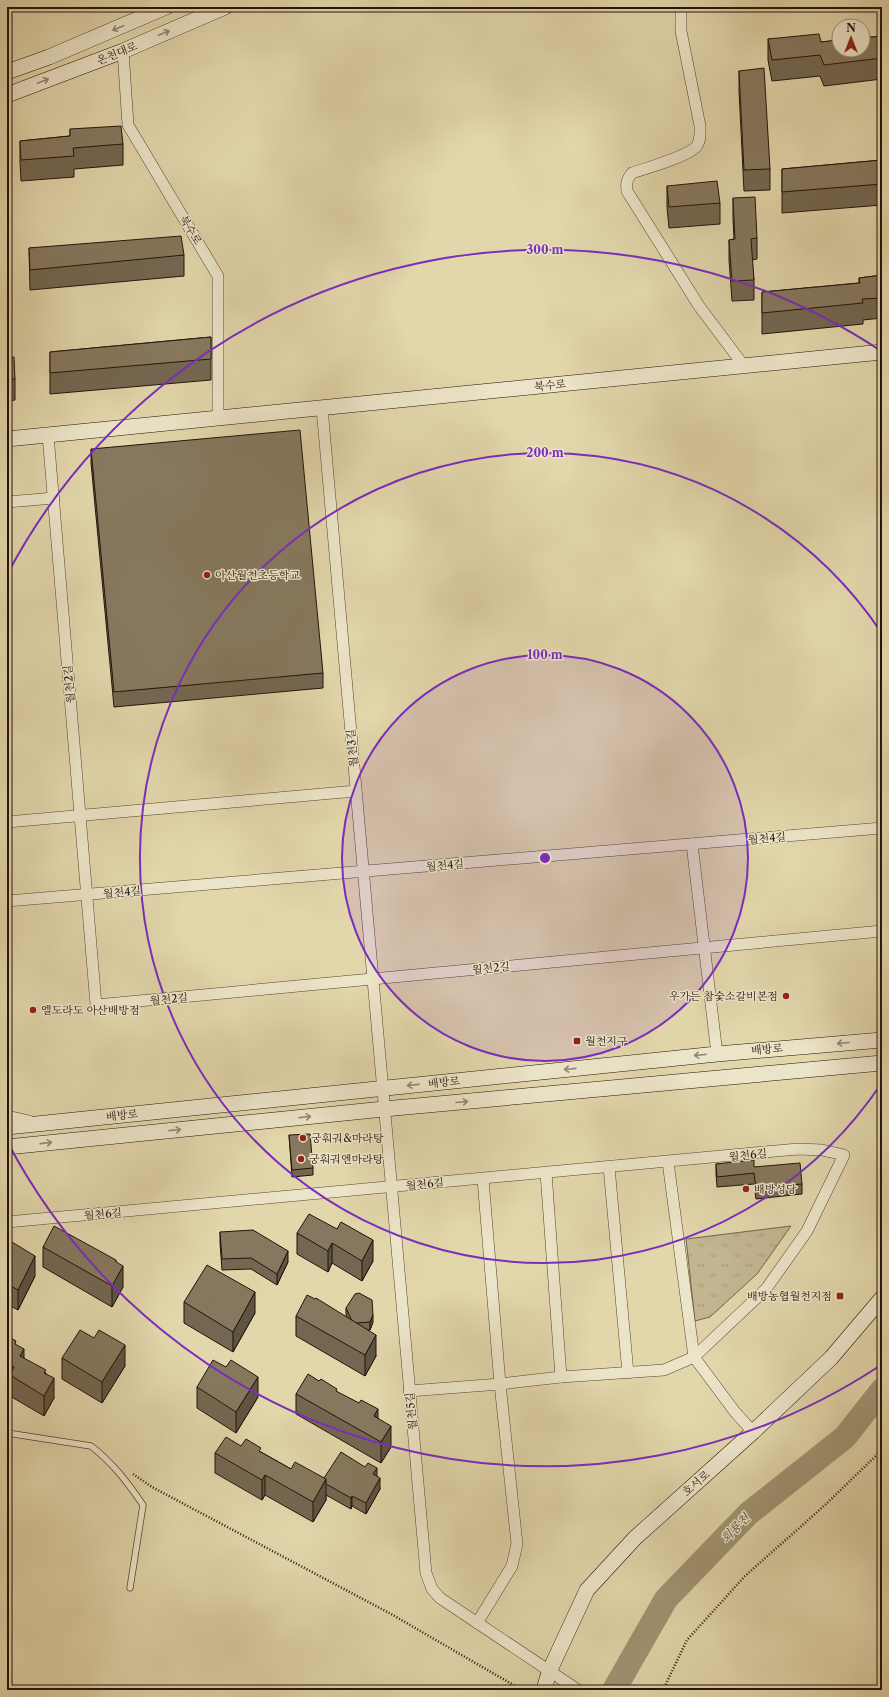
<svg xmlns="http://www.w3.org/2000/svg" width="889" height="1697" font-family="'Libre Caslon Text','Noto Serif KR',serif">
  <defs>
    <pattern id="park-tufts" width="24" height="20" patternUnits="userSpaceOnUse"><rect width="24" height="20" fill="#c2b590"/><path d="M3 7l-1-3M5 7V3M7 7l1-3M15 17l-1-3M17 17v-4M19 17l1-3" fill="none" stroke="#a69b7b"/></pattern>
  </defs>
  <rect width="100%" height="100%" fill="#e2d6ab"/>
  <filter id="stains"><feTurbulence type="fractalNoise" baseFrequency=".005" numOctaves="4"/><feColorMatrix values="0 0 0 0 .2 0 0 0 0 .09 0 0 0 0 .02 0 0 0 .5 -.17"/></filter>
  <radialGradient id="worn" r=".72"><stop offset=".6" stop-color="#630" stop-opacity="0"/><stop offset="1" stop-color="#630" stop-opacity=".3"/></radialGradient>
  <!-- park -->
  <path fill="url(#park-tufts)" stroke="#72644d" d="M791,1226L757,1274L710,1317L695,1321L686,1239Z"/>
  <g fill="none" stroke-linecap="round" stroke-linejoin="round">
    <!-- river -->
    <path stroke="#a19474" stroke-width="24" d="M614,1690L666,1599L748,1514L845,1437L882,1390"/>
    <defs>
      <path id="lane" d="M7,1433L91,1446C113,1463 128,1483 143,1505L130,1588"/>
      <g id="street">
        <path d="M681,7V31L700,126C700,133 701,141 696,147C686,157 647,168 632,173C627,179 626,183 627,191L699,306L744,366"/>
        <path d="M123,51L128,125L218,276V418"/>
        <path d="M322,408L426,1573L432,1589L440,1598L578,1690"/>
        <path d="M48,435L96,1005L882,931"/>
        <path d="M7,502L54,498"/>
        <path d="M7,822L356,791"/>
        <path d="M692,844L717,1054"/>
        <path d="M7,901L882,828"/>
        <path d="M7,1116L29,1121"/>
        <path d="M668,1162L694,1357L735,1412L753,1432"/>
        <path d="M609,1167L628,1373"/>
        <path d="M546,1173L561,1377"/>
        <path d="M7,1222L798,1149L822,1150L844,1155L807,1231L766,1289L694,1357L664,1370L561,1377L500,1384L409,1391"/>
        <path d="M477,1623L512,1566L517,1544L500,1384L483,1179"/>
      </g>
      <g id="secondary">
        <path d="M7,72L49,57L166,7"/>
        <path d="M7,95L123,51L225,7"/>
        <path d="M7,439L882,352"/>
        <path d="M7,1127L717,1054L882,1040"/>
        <path d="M7,1147L384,1109L882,1063"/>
        <path d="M544,1690L549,1672L587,1590L635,1538L753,1432L831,1358L882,1298"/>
      </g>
    </defs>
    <!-- lane casing -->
    <use href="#lane" stroke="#534432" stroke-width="7"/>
    <!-- street casing -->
    <use href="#street" stroke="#534432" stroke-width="12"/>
    <!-- secondary casing -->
    <use href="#secondary" stroke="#23130a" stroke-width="16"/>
    <!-- path -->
    <g stroke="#23130a" stroke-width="2.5" stroke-dasharray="1 2" stroke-linecap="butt">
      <path d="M133,1474L152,1487L391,1614L522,1690"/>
      <path d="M663,1690L687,1640L745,1576L825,1505L882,1450"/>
    </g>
    <!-- lane -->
    <use href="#lane" stroke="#ece4c8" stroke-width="5.5"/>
    <!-- street -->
    <use href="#street" stroke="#ece4c8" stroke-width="11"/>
    <!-- secondary -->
    <use href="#secondary" stroke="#ece4c8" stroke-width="15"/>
  </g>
  <!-- wall -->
  <g fill="#736751" stroke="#23130a">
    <path d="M882,36V79L824,86L820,76L772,81L768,60V39L821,42Z"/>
    <path d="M739,71L770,169V190L744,191L739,91Z"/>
    <path d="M70,129L123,144V165L74,169V177L21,181L20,162V141L70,136Z"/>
    <path d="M882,160V205L782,213V169Z"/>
    <path d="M667,186L720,203V224L669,228L667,207Z"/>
    <path d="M733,198L757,238V259L752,260L754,280V300L732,301L729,260V240L734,239L733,219Z"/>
    <path d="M29,248L184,255V276L30,290Z"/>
    <path d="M882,275V318L863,320V324L762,334V292L859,283V278Z"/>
    <path d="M211,337V380L50,394V352Z"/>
    <path d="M7,358L15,379V400L7,401Z"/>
    <path d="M91,449L323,673V688L114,707L91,463Z"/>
    <path d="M289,1135L313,1168V1175L292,1177Z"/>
    <path d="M716,1164L754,1167L802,1184V1194L756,1199L754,1184L717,1187L716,1174Z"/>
    <path d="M337,1229L373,1261L362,1281L332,1263L328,1272L297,1254V1233Z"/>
    <path d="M220,1232L288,1262L277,1285L251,1269L222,1270L220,1243Z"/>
    <path d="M7,1239L35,1276L18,1310L7,1304Z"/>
    <path d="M43,1247L116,1262L123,1287L112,1307L43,1267Z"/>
    <path d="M184,1302L255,1313L233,1352L184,1323Z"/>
    <path d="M346,1308L373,1322L370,1330H367L376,1356L365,1376L296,1336V1316L348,1318L346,1315Z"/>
    <path d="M7,1336L16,1345L24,1359L46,1373L54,1398L44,1416L10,1396V1385L7,1384Z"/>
    <path d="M62,1358L125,1366L102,1403L62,1379Z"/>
    <path d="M319,1381L337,1392L378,1418L391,1447L381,1463L296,1414V1394Z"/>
    <path d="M197,1387L258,1397L236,1433L197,1408Z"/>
    <path d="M241,1446L261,1452L291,1469L324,1478L377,1476L380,1489L366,1514L352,1506L351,1509L326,1495V1500L313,1522L265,1495L262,1500L215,1473V1453Z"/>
  </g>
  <!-- shaded-wall -->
  <g fill="#5e5442" stroke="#23130a">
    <path d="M373,1240V1261L362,1281V1261Z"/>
    <path d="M332,1243V1263L328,1272V1251Z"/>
    <path d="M288,1251V1262L277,1285V1274Z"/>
    <path d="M35,1256V1276L18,1310V1290Z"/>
    <path d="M116,1260V1279L123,1266V1287L112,1307V1286L115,1261Z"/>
    <path d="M255,1292V1313L233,1352V1332Z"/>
    <path d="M373,1315V1322L370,1330V1322Z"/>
    <path d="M376,1335V1356L365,1376V1355Z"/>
    <path d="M125,1345V1366L102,1403V1382Z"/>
    <path d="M24,1349V1370L20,1356Z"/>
    <path d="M258,1377V1397L236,1433V1412Z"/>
    <path d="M54,1378V1398L44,1416V1396Z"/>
    <path d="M378,1409V1430L374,1416Z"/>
    <path d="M391,1426V1447L381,1463V1442Z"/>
    <path d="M377,1468V1479L373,1474Z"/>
    <path d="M265,1475V1495L262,1500V1480Z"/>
    <path d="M380,1478V1489L366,1514V1503Z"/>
    <path d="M326,1479V1500L313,1522V1502Z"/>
    <path d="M352,1496V1506L351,1509V1498Z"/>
  </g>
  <!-- building -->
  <g fill="#86785e" stroke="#23130a">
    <path d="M819,34L821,42L839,40V50H863V38L882,36V58L824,65L820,55L772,60L768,39Z"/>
    <path d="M764,68L770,169L744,170L739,71Z"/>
    <path d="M121,126L123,144L73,148L74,156L21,160L20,141L70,136V129Z"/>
    <path d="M882,160V184L782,192V169Z"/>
    <path d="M717,181L720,203L669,207L667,186Z"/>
    <path d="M755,197L757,238L751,239L754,280L732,281L729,240L735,239L733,198Z"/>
    <path d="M181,236L184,255L30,270L29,248Z"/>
    <path d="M882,275V298L862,299L863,303L762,313V292L860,283L859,278Z"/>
    <path d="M211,337V359L50,373V352Z"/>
    <path d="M14,357L15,379L7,380V358Z"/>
    <path d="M300,430L323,673L114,692L91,449Z"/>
    <path d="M310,1134L313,1168L292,1170L289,1135Z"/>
    <path d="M754,1160V1167L800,1163L802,1184L756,1188L754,1173L717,1177L716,1164Z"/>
    <path d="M309,1214L337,1229L341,1222L373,1240L362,1261L332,1243L328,1251L297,1233Z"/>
    <path d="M54,1226L116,1260L115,1261L123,1266L112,1286L43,1247Z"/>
    <path d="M253,1230L288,1251L277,1274L251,1258L222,1259L220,1232Z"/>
    <path d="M7,1239L35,1256L18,1290L7,1284Z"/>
    <path d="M207,1265L255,1292L233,1332L184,1302Z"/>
    <path d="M359,1293L372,1300L373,1315L370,1322L356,1323L352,1321L346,1308L355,1294Z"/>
    <path d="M307,1295L315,1299L316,1298L376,1335L365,1355L296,1316Z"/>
    <path d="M80,1330L94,1338L99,1330L125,1345L102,1382L62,1358Z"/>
    <path d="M7,1336L16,1341L15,1344L24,1349L20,1356L46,1370L44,1373L54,1378L44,1396L10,1375L14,1367L7,1363Z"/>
    <path d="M213,1360L226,1367L231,1360L258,1377L236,1412L197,1387Z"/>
    <path d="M308,1374L319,1381L321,1379L337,1389L336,1391L359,1403L361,1400L378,1409L374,1416L391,1426L381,1442L296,1394Z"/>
    <path d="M226,1437L241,1446L246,1439L261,1448L259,1451L291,1469L295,1462L326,1479L313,1502L265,1475L262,1480L215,1453Z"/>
    <path d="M341,1452L365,1467L368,1463L377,1468L373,1474L380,1478L366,1503L352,1496L351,1498L326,1484V1479L324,1478Z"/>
  </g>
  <!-- one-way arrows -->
  <defs><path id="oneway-shaft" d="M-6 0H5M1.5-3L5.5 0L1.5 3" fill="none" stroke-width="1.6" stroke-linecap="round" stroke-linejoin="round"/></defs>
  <g stroke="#928672">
    <use href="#oneway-shaft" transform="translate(118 28) rotate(157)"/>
    <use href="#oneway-shaft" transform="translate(164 33) rotate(-23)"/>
    <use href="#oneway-shaft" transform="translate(43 81) rotate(-21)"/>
    <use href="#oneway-shaft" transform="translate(843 1043) rotate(175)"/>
    <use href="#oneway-shaft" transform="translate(700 1055) rotate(174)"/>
    <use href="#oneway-shaft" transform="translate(570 1069) rotate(174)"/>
    <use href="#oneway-shaft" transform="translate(413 1085) rotate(174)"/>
    <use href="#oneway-shaft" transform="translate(462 1102) rotate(-5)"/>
    <use href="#oneway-shaft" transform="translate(305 1117) rotate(-6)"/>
    <use href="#oneway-shaft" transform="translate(175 1130) rotate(-6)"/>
    <use href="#oneway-shaft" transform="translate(46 1143) rotate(-6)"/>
  </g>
  <!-- distance rings -->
  <circle cx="545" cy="858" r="203" fill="#7b2cbf" fill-opacity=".12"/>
  <g fill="none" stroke="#7b2cbf" stroke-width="2">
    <circle cx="545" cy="858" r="203"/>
    <path d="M881 1084A405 405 0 1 1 881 632"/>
    <path d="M881 1365A608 608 0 0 1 8 1143M8 573A608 608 0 0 1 881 351"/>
  </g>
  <!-- markers -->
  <g fill="#8f2418" stroke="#ece4c8" stroke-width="1.5">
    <circle cx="207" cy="575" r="4"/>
    <circle cx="786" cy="996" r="4"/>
    <circle cx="33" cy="1010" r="4"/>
    <rect x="573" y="1037" width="8" height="8" rx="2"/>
    <circle cx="303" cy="1138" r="4"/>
    <circle cx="301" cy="1159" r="4"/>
    <circle cx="746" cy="1189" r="4"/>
    <rect x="836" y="1292" width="8" height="8" rx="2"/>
  </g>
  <g text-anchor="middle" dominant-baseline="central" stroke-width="3" stroke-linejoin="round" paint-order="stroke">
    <!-- street labels -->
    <g font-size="11" fill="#23130a" stroke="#ece4c8">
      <text transform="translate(117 53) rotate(-22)">온천대로</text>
      <text transform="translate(191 230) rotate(59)">북수로</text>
      <text transform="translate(550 385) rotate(-6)">북수로</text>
      <text transform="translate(69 684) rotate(-95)">월천2길</text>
      <text transform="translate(352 748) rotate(-95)">월천3길</text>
      <text transform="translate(767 838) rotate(-5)">월천4길</text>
      <text transform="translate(445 865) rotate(-5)">월천4길</text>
      <text transform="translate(122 892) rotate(-5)">월천4길</text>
      <text transform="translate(491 968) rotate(-6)">월천2길</text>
      <text transform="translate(169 999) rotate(-5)">월천2길</text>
      <text transform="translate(767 1049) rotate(-5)">배방로</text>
      <text transform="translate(444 1082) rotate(-6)">배방로</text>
      <text transform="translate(122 1115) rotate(-6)">배방로</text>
      <text transform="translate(748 1155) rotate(-6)">월천6길</text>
      <text transform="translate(425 1184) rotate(-5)">월천6길</text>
      <text transform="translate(103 1214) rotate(-5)">월천6길</text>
      <text transform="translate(411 1411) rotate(-95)">월천5길</text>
      <text transform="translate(696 1483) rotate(-42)">호서로</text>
    </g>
    <!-- poi labels -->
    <g font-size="11" fill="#23130a" stroke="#ece4c8" text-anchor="start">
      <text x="215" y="575">아산월천초등학교</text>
      <text x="778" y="996" text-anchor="end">우가든 참숯소갈비본점</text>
      <text x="41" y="1010">엘도라도 아산배방점</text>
      <text x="585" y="1041">월천지구</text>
      <text x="311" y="1138">궁훠궈&amp;마라탕</text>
      <text x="309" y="1159">궁훠궈엔마라탕</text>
      <text x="754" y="1189">배방성당</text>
      <text x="832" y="1296" text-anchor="end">배방농협월천지점</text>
    </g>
    <!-- water labels -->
    <g font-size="12" font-style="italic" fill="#554734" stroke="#ece4c8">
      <text transform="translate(735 1528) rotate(-45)">회룡천</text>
    </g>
  </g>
  <circle cx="545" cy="858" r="6" fill="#7b2cbf" stroke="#ece4c8" stroke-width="2"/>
  <g font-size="12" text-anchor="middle" font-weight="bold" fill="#7b2cbf" stroke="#ece4c8" stroke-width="3" stroke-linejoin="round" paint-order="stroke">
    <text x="545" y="254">300 m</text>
    <text x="545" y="457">200 m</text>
    <text x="545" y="659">100 m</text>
  </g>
  <!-- margin -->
  <rect width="889" height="1697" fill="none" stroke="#e2d6ab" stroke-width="24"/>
  <rect x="8" y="8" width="873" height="1681" fill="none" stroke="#23130a" stroke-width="2"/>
  <rect x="12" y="12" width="865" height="1673" fill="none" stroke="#23130a"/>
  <!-- north arrow -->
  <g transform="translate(851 38)"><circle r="19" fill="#ece4c8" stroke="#9c907c"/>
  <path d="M0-3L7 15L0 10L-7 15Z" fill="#8f2418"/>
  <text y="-6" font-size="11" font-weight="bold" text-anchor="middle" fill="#23130a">N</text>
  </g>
  <rect width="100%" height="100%" filter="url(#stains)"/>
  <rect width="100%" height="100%" fill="url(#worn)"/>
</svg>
